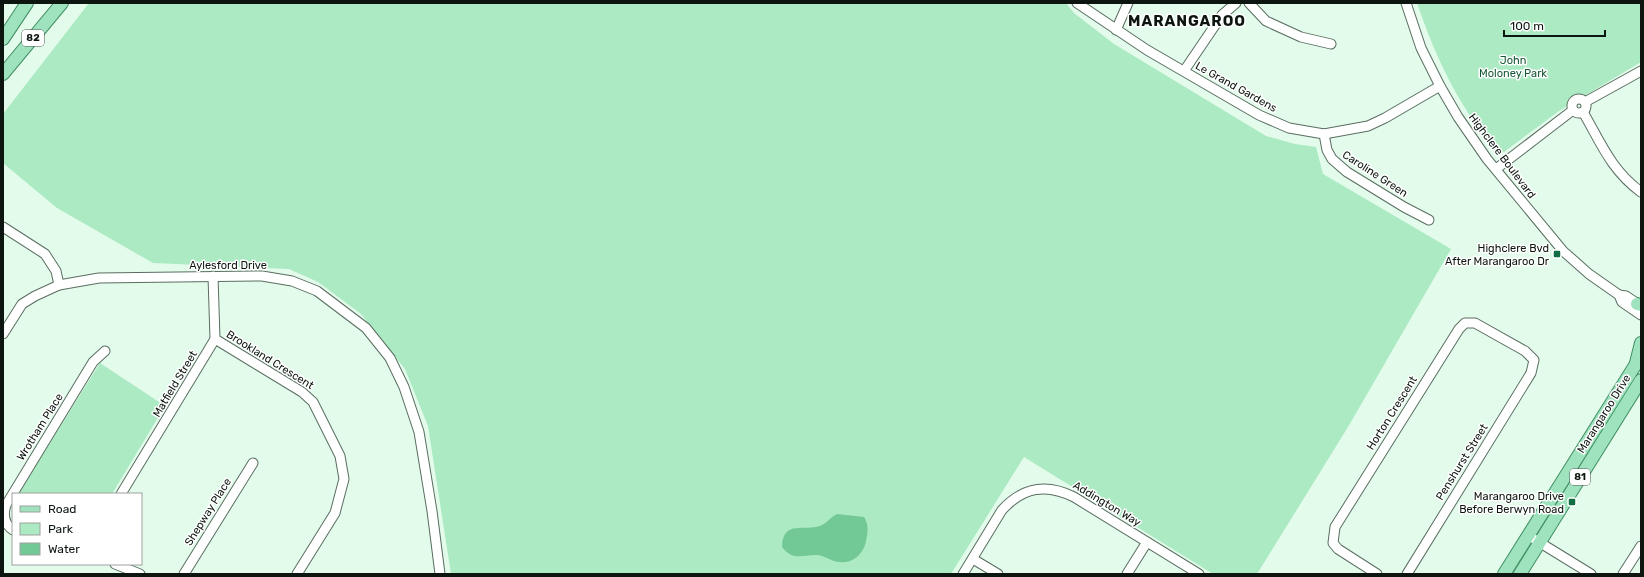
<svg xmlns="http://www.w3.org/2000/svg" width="1644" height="577" font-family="Rubik,sans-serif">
  <rect width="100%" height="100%" fill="#e3fbeb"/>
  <!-- green -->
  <g fill="#abeac2">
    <path d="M89,3H1066L1074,13L1114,44L1266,136L1295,144L1316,147L1323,174L1451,249L1348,427L1257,574H1213L1024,457L951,574H451L428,426L405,369L361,314L318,282L289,269L153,263L57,208L3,163V114Z"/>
    <path d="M1417,3H1641V62L1559,111L1504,152L1497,153C1489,145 1483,135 1477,126C1450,88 1432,47 1417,3Z"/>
    <path d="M100,363L165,406L112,494H18Z"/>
  </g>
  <!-- water -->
  <path fill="#73c996" d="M837,514L864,517C869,525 868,532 866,541C864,553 853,564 840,562C832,562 824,555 816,555C801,555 793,561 782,547C783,518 805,533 822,525C828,522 831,517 837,514Z"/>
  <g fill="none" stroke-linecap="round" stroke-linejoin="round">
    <defs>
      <g id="minor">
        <path d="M1077,3L1147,50L1259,115L1289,128L1324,134L1368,126L1385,118L1440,86"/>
        <path d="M1249,3L1266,21L1301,37L1331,44"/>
        <path d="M1406,3L1421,48L1440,86L1458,117L1487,159L1563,251L1589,274L1619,295L1622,302L1641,315"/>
        <path d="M1116,30L1128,3"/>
        <path d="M1184,71L1222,15L1236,3"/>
        <circle cx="1579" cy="106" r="7"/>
        <path d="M1585,102L1641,71"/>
        <path d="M1583,112C1601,143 1611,170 1641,192"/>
        <path d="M1324,134L1327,150L1332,159L1347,172L1404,207L1429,220"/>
        <path d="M1496,169L1573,110"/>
        <path d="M3,227L45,254L56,271L59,285"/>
        <path d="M1619,295L1626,296L1641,306"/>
        <path d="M3,334L22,304L35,296L59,285L99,278L262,276L292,281L317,291L366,328L390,358L404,387L419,432L432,511L440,574"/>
        <path d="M215,339L302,392L313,402L340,456L344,479L335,513L297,574"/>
        <path d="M121,494L215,339L213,276"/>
        <path d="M13,530C4,524 3,514 6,505L93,362L105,351"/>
        <path d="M1534,539L1591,574"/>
        <path d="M973,559L998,574"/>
        <path d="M115,564L140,574"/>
        <path d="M184,574L253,463"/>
        <path d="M963,574L1002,510C1023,487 1046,483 1074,497L1199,574"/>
        <path d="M1127,574L1147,542"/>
        <path d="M1377,574L1338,549L1333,543L1335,527L1459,329L1465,323H1475L1525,351L1534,360L1531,373L1407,574"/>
        <path d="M1623,574L1641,546"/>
      </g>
      <g id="major">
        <path d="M3,39L27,3"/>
        <path d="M3,74L62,3"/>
        <path d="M1637,304L1641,305"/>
        <path d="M1636,363L1641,343"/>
        <path d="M1504,574L1641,356"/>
        <path d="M1520,574L1641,380"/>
      </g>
    </defs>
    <!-- minor casing -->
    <use href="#minor" stroke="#596e60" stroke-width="11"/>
    <!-- major casing -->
    <use href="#major" stroke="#418f64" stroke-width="14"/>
    <!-- minor -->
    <use href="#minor" stroke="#fff" stroke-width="9"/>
    <!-- major -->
    <use href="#major" stroke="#9ee3bd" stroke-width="12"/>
  </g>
  <!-- markers -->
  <g fill="#116e42" stroke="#fff" stroke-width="1.5">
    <rect x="1553" y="250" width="8" height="8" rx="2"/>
    <rect x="1568" y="498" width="8" height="8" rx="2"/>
  </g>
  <g text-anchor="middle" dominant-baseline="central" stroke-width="3" stroke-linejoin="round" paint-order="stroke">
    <!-- shield labels -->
    <g fill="#fff" stroke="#555b57" stroke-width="1">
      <rect x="22" y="30" width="22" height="16" rx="3"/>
      <rect x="1570" y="469" width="20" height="16" rx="3"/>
    </g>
    <g font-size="10" font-weight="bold" fill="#0c150f">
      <text x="33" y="38">82</text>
      <text x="1580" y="477">81</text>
    </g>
    <!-- park labels -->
    <g font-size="11" fill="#175736" stroke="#fff">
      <text x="1513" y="60">John<tspan x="1513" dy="13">Moloney Park</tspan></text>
    </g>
    <!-- street labels -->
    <g font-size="11" fill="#0c150f" stroke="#fff">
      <text transform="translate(1236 87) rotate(29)">Le Grand Gardens</text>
      <text transform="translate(1502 156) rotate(53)">Highclere Boulevard</text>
      <text transform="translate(1375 174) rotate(33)">Caroline Green</text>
      <text x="228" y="265">Aylesford Drive</text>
      <text transform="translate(270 360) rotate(32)">Brookland Crescent</text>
      <text transform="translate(175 384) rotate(-59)">Matfield Street</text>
      <text transform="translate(1392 413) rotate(-58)">Horton Crescent</text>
      <text transform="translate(1604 414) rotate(-58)">Marangaroo Drive</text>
      <text transform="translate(40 427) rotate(-58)">Wrotham Place</text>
      <text transform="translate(1462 462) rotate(-58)">Penshurst Street</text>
      <text transform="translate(1107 504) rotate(31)">Addington Way</text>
      <text transform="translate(208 512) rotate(-58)">Shepway Place</text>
    </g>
    <!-- poi labels -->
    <g font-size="11" fill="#0c150f" stroke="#fff" text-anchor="end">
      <text x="1549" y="248">Highclere Bvd<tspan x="1549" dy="13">After Marangaroo Dr</tspan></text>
      <text x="1564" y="496">Marangaroo Drive<tspan x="1564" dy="13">Before Berwyn Road</tspan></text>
    </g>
    <!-- district labels -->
    <g font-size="15" font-weight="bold" letter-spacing="1" fill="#0c150f" stroke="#fff">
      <text x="1187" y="21">MARANGAROO</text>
    </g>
  </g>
  <!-- border -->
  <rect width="1644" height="577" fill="none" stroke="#0c150f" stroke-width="8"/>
  <!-- legend -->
  <rect x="12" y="493" width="130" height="72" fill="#ffffff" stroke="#9ea19f"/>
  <rect x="20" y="506" width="20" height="6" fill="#9ee3bd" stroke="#9ea19f"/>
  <text x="48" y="513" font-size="12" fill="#0c150f">Road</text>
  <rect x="20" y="523" width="20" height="12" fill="#abeac2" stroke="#9ea19f"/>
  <text x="48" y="533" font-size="12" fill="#0c150f">Park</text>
  <rect x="20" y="543" width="20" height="12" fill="#73c996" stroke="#9ea19f"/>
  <text x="48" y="553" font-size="12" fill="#0c150f">Water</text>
  <!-- scale -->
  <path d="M1504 30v6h101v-6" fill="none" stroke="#0c150f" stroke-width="2"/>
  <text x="1510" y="30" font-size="12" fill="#0c150f" stroke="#ffffff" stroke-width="3" paint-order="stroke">100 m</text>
</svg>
